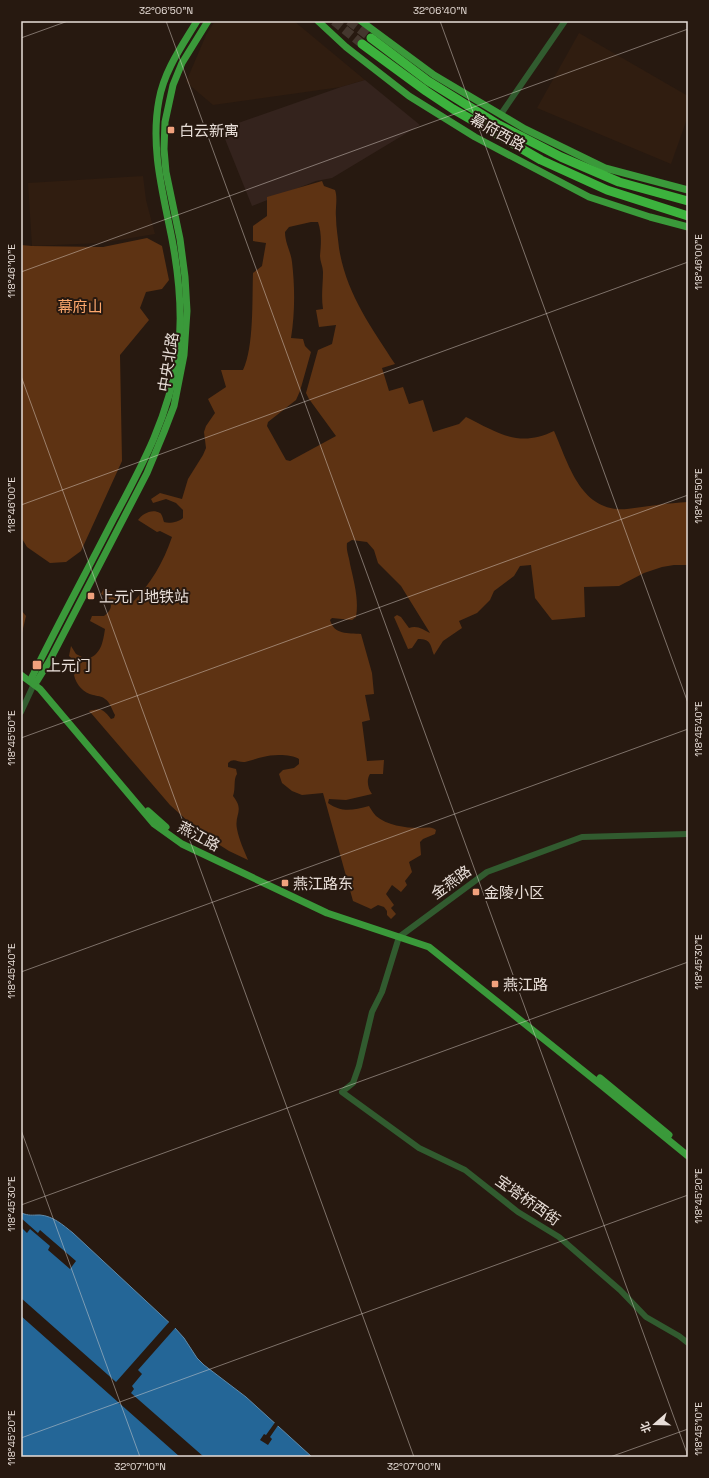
<svg xmlns="http://www.w3.org/2000/svg" width="709" height="1478" font-family="'Space Grotesk','Noto Sans SC',sans-serif">
  <rect width="100%" height="100%" fill="#271910"/>
  <!-- built -->
  <g fill="#301d10">
    <path d="M215,21H294L365,80L341,87L213,105L186,82L206,35Z"/>
    <path d="M579,33L688,96V116L671,164L537,108Z"/>
    <path d="M143,176L146,200L155,234L101,243L32,246L28,183Z"/>
  </g>
  <!-- industrial -->
  <path fill="#34231d" d="M365,80L420,125L332,178L316,181L252,206L221,129L341,87Z"/>
  <!-- green -->
  <g fill="#5e3313" fill-rule="evenodd">
    <path d="M322,181L324,186L335,190C338,198 335,209 336,217C336,227 338,238 339,248C346,293 371,327 395,364L382,368L389,391L403,387L409,404L423,400L433,432L459,424L466,417C498,433 519,448 554,431C569,465 581,513 627,509C637,508 647,506 657,505C668,503 678,503 688,502V565H674L662,567L644,573L619,586L584,587L585,617L552,620L535,598L531,565L520,566L514,576L494,591L490,600L477,613L459,621L462,628L443,641L434,655C430,644 431,639 418,639L412,648L408,649L394,617L397,615L401,617L409,628C418,625 423,630 430,633L401,586L378,563L374,550L367,542L352,540L347,543C346,551 349,556 350,564C354,582 359,599 356,617L352,620L332,618L330,620C334,635 348,633 361,634L372,673L374,694L365,695L370,720L362,722L367,761L384,760L383,774H370C366,780 368,789 372,794L346,800L329,799L328,803C342,813 353,810 369,806C371,809 373,813 376,816C386,825 406,828 418,828C425,828 431,826 436,830L435,834L423,839L420,842L421,855L409,862L412,872L405,881L407,885L401,892L392,885L386,894L394,905L391,908L396,914L391,919L387,915V911L384,907L378,905L371,909L353,901L323,793L302,795L292,791L282,783L279,774L283,770L294,768L299,764V759C292,754 272,754 263,757C257,758 251,761 245,762C238,763 234,757 228,763V767L236,769L237,774C233,780 236,788 233,796C245,811 234,814 237,829C239,840 244,850 248,860L229,851L204,835L191,824L170,805L91,713L89,711C102,708 103,709 111,719L114,718L115,715C112,710 110,702 105,699C102,696 97,696 93,695C84,693 76,685 74,675L80,666L69,656L71,646L76,654L86,659C101,656 103,642 105,629L90,621L92,616H104C115,608 112,600 101,594L104,588L131,604C151,584 163,563 172,537L160,531L157,532L138,520C142,514 152,508 160,513C162,514 163,519 164,522C169,524 179,522 183,518V510L176,503L166,499L153,503L151,499L160,493L182,499L188,479L203,455L206,448L204,432L206,426L215,413L208,399L226,387L221,370H243C254,347 252,300 253,273L262,266L266,243L253,241V226L267,216V197ZM311,222H318C322,234 321,244 320,256C320,261 323,267 323,272C323,284 321,296 323,309L316,310L319,327L336,325L332,344L318,350L306,393L309,399L336,436L290,461L286,460L267,426L268,422L296,400L300,391L311,352L305,346L303,339L291,338C295,313 295,287 292,262C291,252 285,243 285,232L289,227Z"/>
    <path d="M147,238L162,246L169,280L162,289L146,292L140,308L149,320L120,355L122,461L81,551L66,562L50,563L27,547L21,537V245L32,246L103,247Z"/>
    <path d="M21,610L26,616L21,637Z"/>
  </g>
  <!-- water -->
  <path fill="#246697" stroke="#5f8aaa" d="M21,1213C30,1216 31,1215 40,1215C53,1216 63,1225 73,1233L175,1328L184,1338L197,1358L204,1365L246,1397L312,1457H21Z"/>
  <!-- pier -->
  <g fill="#271910">
    <path d="M21,1218L38,1233L40,1230L76,1261L70,1269L48,1250L50,1246L30,1229L27,1233L21,1227Z"/>
    <path d="M21,1298L116,1382L170,1321L176,1327L138,1370L142,1374L132,1386L134,1389L131,1393L204,1457H180L21,1316Z"/>
    <path d="M276,1421L279,1424L270,1437L272,1439L268,1445L260,1440L264,1434L266,1435Z"/>
  </g>
  <g fill="none" stroke-linecap="round" stroke-linejoin="round">
    <!-- highway-tunnel -->
    <g stroke="#44372e" stroke-width="9" stroke-dasharray="9 4.5" stroke-linecap="butt">
      <path d="M334,21L362,44"/>
      <path d="M349,21L371,38"/>
    </g>
    <!-- minor -->
    <g stroke="#315b2f" stroke-width="6">
      <path d="M501,114L565,21"/>
      <path d="M21,712L34,684"/>
      <path d="M688,834L582,837L487,872L399,937L382,992L372,1012L359,1066L353,1083L342,1092L419,1148L465,1170L518,1212L559,1237L620,1290L646,1317L679,1336L688,1343"/>
    </g>
    <!-- major -->
    <g stroke="#3a993a" stroke-width="7">
      <path d="M318,21L346,47L409,96L475,137L589,197L650,217L688,227"/>
      <path d="M361,21L434,75L525,129L605,168L688,190"/>
      <path d="M21,675L40,689L154,824L182,844L327,913L429,947L601,1085L688,1156"/>
      <path d="M34,684L37,681L50,660L147,473L164,432L174,406L184,355L187,311L185,277L180,239L166,172L164,149L165,122L173,85L182,63L208,21"/>
      <path d="M34,684L32,677L42,657C65,611 90,565 114,518C143,464 169,416 178,354C183,315 179,276 172,239C163,193 150,147 159,100C164,71 182,46 197,21"/>
      <path d="M148,811L166,827"/>
      <path d="M600,1078L669,1135"/>
    </g>
    <!-- highway -->
    <g stroke="#3cb23d" stroke-width="9">
      <path d="M371,38L428,81L499,125L561,157L619,182L688,201"/>
      <path d="M362,44L426,91L453,109L541,160L607,190L688,216"/>
    </g>
  </g>
  <!-- ticks -->
  <path fill="none" stroke="#e8ded8" stroke-width="1" stroke-opacity="0.45" d="M166,21L688,1456M440,21L688,703M21,38L68,21M21,272L688,29M21,376L414,1457M21,505L688,262M21,738L688,495M21,972L688,729M21,1130L140,1457M21,1205L688,962M21,1438L688,1195M610,1457L688,1429"/>
  <!-- markers -->
  <g fill="#f1a17d" stroke="#271910" stroke-width="1.5">
    <rect x="167" y="126" width="8" height="8" rx="2"/>
    <rect x="87" y="592" width="8" height="8" rx="2"/>
    <rect x="32" y="660" width="10" height="10" rx="2"/>
    <rect x="281" y="879" width="8" height="8" rx="2"/>
    <rect x="472" y="888" width="8" height="8" rx="2"/>
    <rect x="491" y="980" width="8" height="8" rx="2"/>
  </g>
  <g text-anchor="middle" dominant-baseline="central" stroke-width="4" stroke-linejoin="round" paint-order="stroke">
    <!-- poi labels -->
    <g font-size="15" fill="#e8ded8" stroke="#271910" text-anchor="start">
      <text x="179" y="130">白云新寓</text>
      <text x="99" y="596">上元门地铁站</text>
      <text x="46" y="665">上元门</text>
      <text x="293" y="883">燕江路东</text>
      <text x="484" y="892">金陵小区</text>
      <text x="503" y="984">燕江路</text>
    </g>
    <!-- street labels -->
    <g font-size="15" fill="#e8ded8" stroke="#271910">
      <text transform="translate(498 132) rotate(29)">幕府西路</text>
      <text transform="translate(168 362) rotate(-81)">中央北路</text>
      <text transform="translate(199 836) rotate(28)">燕江路</text>
      <text transform="translate(451 882) rotate(-36)">金燕路</text>
      <text transform="translate(528 1200) rotate(35)">宝塔桥西街</text>
    </g>
    <!-- park labels -->
    <g font-size="15" fill="#fea86d" stroke="#271910">
      <text x="80" y="306">幕府山</text>
    </g>
  </g>
  <!-- border -->
  <rect width="709" height="1478" fill="none" stroke="#271910" stroke-width="44"/>
  <!-- north arrow -->
  <g transform="translate(655 1424) rotate(250)" stroke="#271910" stroke-width="3" paint-order="stroke">
  <path d="M0-3L7 15L0 10L-7 15Z" fill="#e8ded8"/>
  <text y="-6" font-size="11" font-weight="bold" text-anchor="middle" fill="#e8ded8">北</text>
  </g>
  <rect x="22" y="22" width="665" height="1434" fill="none" stroke="#e8ded8" stroke-width="1.5"/>
  <g font-size="10" text-anchor="middle" fill="#e8ded8">
    <text x="166" y="14">32°06'50"N</text>
    <text x="440" y="14">32°06'40"N</text>
    <text transform="translate(698 262) rotate(-90)" y="4">118°46'00"E</text>
    <text transform="translate(11 271) rotate(-90)" y="4">118°46'10"E</text>
    <text transform="translate(698 496) rotate(-90)" y="4">118°45'50"E</text>
    <text transform="translate(11 505) rotate(-90)" y="4">118°46'00"E</text>
    <text transform="translate(698 729) rotate(-90)" y="4">118°45'40"E</text>
    <text transform="translate(11 738) rotate(-90)" y="4">118°45'50"E</text>
    <text transform="translate(698 962) rotate(-90)" y="4">118°45'30"E</text>
    <text transform="translate(11 971) rotate(-90)" y="4">118°45'40"E</text>
    <text transform="translate(698 1196) rotate(-90)" y="4">118°45'20"E</text>
    <text transform="translate(11 1204) rotate(-90)" y="4">118°45'30"E</text>
    <text transform="translate(698 1429) rotate(-90)" y="4">118°45'10"E</text>
    <text transform="translate(11 1438) rotate(-90)" y="4">118°45'20"E</text>
    <text x="140" y="1470">32°07'10"N</text>
    <text x="414" y="1470">32°07'00"N</text>
  </g>
</svg>
